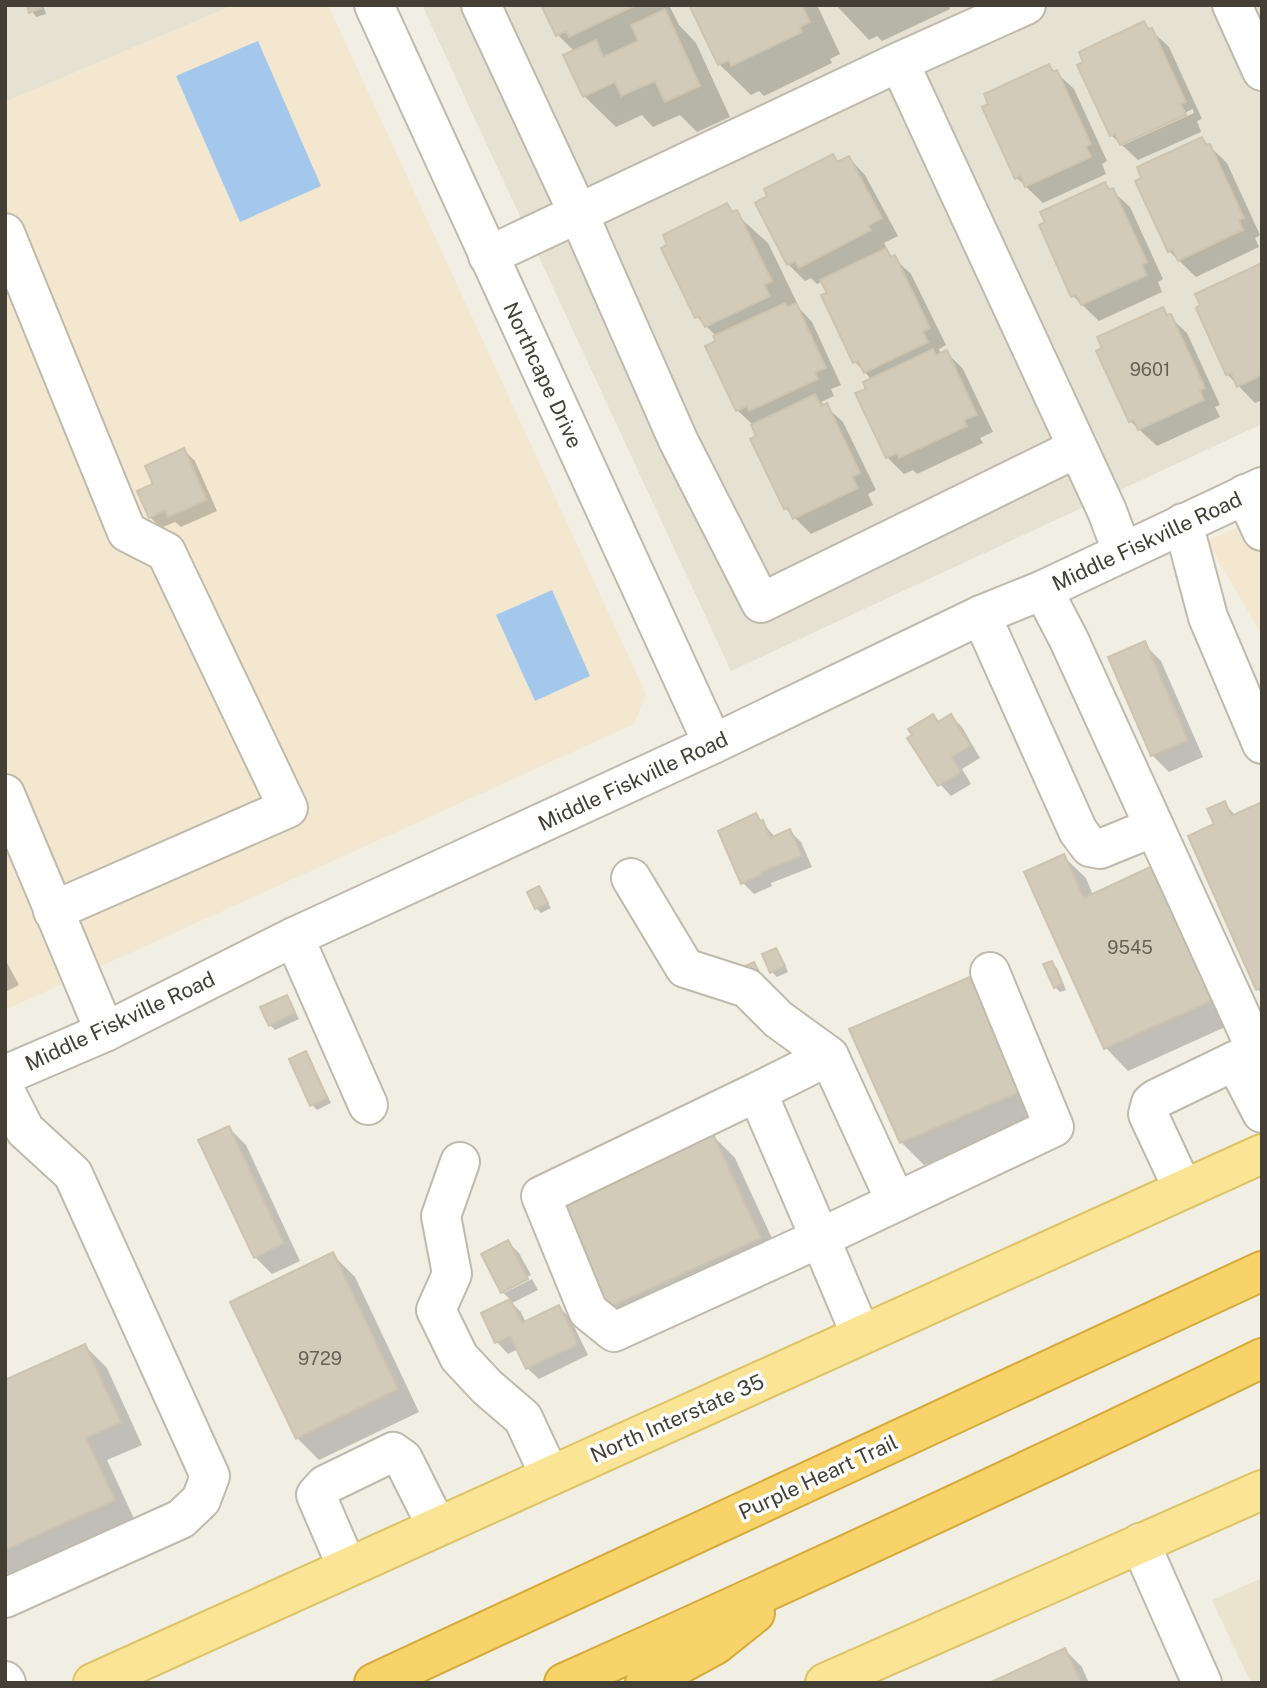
<svg xmlns="http://www.w3.org/2000/svg" width="1267" height="1688" font-family="'Public Sans',sans-serif">
  <rect width="100%" height="100%" fill="#f1eee4"/>
  <!-- residential -->
  <g fill="#e5e1d3">
    <path d="M5,5H234L5,102Z"/>
    <path d="M422,5H1262V424L731,671Z"/>
  </g>
  <!-- commercial -->
  <g fill="#f3e7d0">
    <path d="M234,5H328L646,694L634,724L5,1010V102Z"/>
    <path d="M1262,516V635L1207,541Z"/>
  </g>
  <!-- education -->
  <path fill="#eae4cf" d="M1262,1578V1683H1251L1212,1600Z"/>
  <!-- water -->
  <g fill="#a3c8ec">
    <path d="M258,41L321,186L240,222L176,76Z"/>
    <path d="M552,590L590,676L535,701L496,615Z"/>
  </g>
  <!-- shadow -->
  <g fill="#0003" fill-rule="evenodd">
    <path d="M28,5H43L46,14L36,17Z"/>
    <path d="M543,5H669L679,25L696,43L730,117L697,132L680,115L653,127L642,115L616,127L584,96L574,51L558,35Z"/>
    <path d="M691,5H817L840,54L830,59L832,63L764,96L759,91L751,95L719,64Z"/>
    <path d="M836,5H949L950,9L882,41L877,36L869,40Z"/>
    <path d="M1144,24L1169,47L1202,119L1197,121L1201,132L1138,160L1111,135L1079,66ZM1193,109L1194,113L1123,145L1121,142Z"/>
    <path d="M1049,66L1074,89L1107,161L1102,164L1106,174L1043,203L1017,178Z"/>
    <path d="M1202,139L1227,163L1260,235L1255,238L1259,247L1196,277L1169,251Z"/>
    <path d="M833,156L839,163L849,158L865,175L898,236L884,243L886,247L884,249L911,274L946,345L939,349L941,354L946,352L963,369L993,432L980,438L983,443L917,474L913,470L904,474L887,457L858,394L868,389L872,380L855,362L823,281L817,284L811,278L805,281L788,264Z"/>
    <path d="M1105,184L1130,207L1163,279L1158,282L1162,292L1099,321L1073,296L1047,223Z"/>
    <path d="M727,206L768,243L800,309L812,322L841,385L831,389L834,396L821,402L843,422L876,490L868,494L873,505L811,534L785,508L753,425L737,410L716,336L697,317Z"/>
    <path d="M1262,265V400L1255,403L1227,374Z"/>
    <path d="M1162,310L1187,333L1220,405L1215,407L1220,417L1157,446L1130,421Z"/>
    <path d="M184,450L195,461L217,511L181,527L175,522L161,528L150,517L156,485Z"/>
    <path d="M1144,644L1161,661L1203,757L1169,772L1152,755Z"/>
    <path d="M951,716L962,727L980,758L962,769L971,784L951,796L940,784L933,717L939,723Z"/>
    <path d="M1224,803L1236,816L1262,804V993L1257,989L1216,825Z"/>
    <path d="M756,815L775,837L790,831L801,842L812,867L771,883L772,886L754,894L743,883Z"/>
    <path d="M1063,856L1086,878L1093,895L1245,1018L1128,1071L1106,1048L1026,872Z"/>
    <path d="M539,888L551,908L541,913L536,908Z"/>
    <path d="M775,950L780,955L788,972L777,977L772,972Z"/>
    <path d="M5,959L19,985L5,992Z"/>
    <path d="M1051,963L1057,968L1066,990L1060,992L1055,987Z"/>
    <path d="M978,975L1050,1110L924,1165L901,1142L852,1030Z"/>
    <path d="M286,997L291,1002L299,1019L275,1030L270,1025Z"/>
    <path d="M305,1054L310,1059L331,1103L317,1110L312,1105Z"/>
    <path d="M229,1128L246,1145L300,1261L272,1274L255,1257Z"/>
    <path d="M713,1136L735,1158L782,1260L627,1331L604,1309Z"/>
    <path d="M508,1242L519,1253L531,1275L504,1289V1293L532,1279L538,1290L512,1303L521,1312L526,1323L559,1307L570,1318L588,1355L539,1379L527,1368L518,1349L508,1354L497,1342L483,1314L511,1300L502,1292Z"/>
    <path d="M332,1254L355,1277L419,1412L319,1460L297,1438Z"/>
    <path d="M85,1346L107,1368L142,1445L107,1460L136,1523L13,1579L5,1571V1382Z"/>
    <path d="M1065,1650L1082,1667L1089,1683H994Z"/>
  </g>
  <!-- building -->
  <g fill="#d2cbba" stroke="#cdc3ae" stroke-width="2">
    <path d="M27,5H41L42,8L29,13Z"/>
    <path d="M541,5H636L569,37L566,31L556,36Z"/>
    <path d="M689,5H802L810,22L800,27L802,32L731,66L729,60L718,65Z"/>
    <path d="M665,9L700,86L665,102L655,81L621,96L615,82L583,97L563,55L596,40L603,57L638,41L631,25Z"/>
    <path d="M1144,21L1148,29L1152,28L1186,102L1181,104L1186,115L1120,145L1115,134L1110,136L1077,65L1083,62L1079,52Z"/>
    <path d="M1049,64L1053,72L1057,70L1091,144L1086,147L1091,157L1025,187L1020,176L1015,179L982,107L988,104L984,94Z"/>
    <path d="M1202,137L1206,145L1210,144L1244,218L1239,220L1243,230L1178,261L1173,250L1168,252L1135,181L1141,178L1137,167Z"/>
    <path d="M833,154L837,162L849,156L882,218L868,226L871,230L799,268L795,261L787,265L755,203L767,196L764,189Z"/>
    <path d="M1105,182L1109,190L1113,188L1147,262L1142,265L1147,275L1081,305L1076,295L1071,297L1039,225L1045,222L1040,212Z"/>
    <path d="M727,203L732,212L737,210L772,281L764,285L770,296L705,327L699,316L695,318L661,248L667,245L663,235Z"/>
    <path d="M886,248L891,257L895,255L930,328L923,332L928,342L864,373L858,361L853,363L821,295L827,293L820,280Z"/>
    <path d="M1262,263V375L1237,387L1231,373L1226,375L1196,308L1200,305L1195,294Z"/>
    <path d="M785,303L787,307L796,303L826,368L815,372L818,379L749,411L747,406L736,411L705,346L716,341L713,336Z"/>
    <path d="M1163,307L1167,315L1171,314L1205,388L1200,390L1204,400L1138,430L1134,420L1129,422L1096,351L1102,348L1097,337Z"/>
    <path d="M933,349L936,355L947,350L977,415L964,420L967,426L899,458L897,453L886,458L855,393L866,389L863,382Z"/>
    <path d="M815,394L821,406L827,403L860,473L852,477L858,488L793,519L788,508L784,509L750,439L756,436L751,425Z"/>
    <path d="M184,448L207,500L168,517L165,510L149,518L137,491L153,484L145,466Z"/>
    <path d="M1145,641L1188,740L1151,756L1108,657Z"/>
    <path d="M933,714L938,722L951,714L970,746L952,757L961,772L938,786L907,738L912,735L908,729Z"/>
    <path d="M1225,801L1231,816L1262,802V987L1256,990L1188,836L1214,824L1207,809Z"/>
    <path d="M756,813L760,821L763,820L770,838L790,829L802,856L761,872L762,874L741,884L718,831Z"/>
    <path d="M1064,854L1084,898L1163,861L1224,995L1104,1049L1024,872Z"/>
    <path d="M539,886L548,903L535,909L527,892Z"/>
    <path d="M776,948L785,966L770,973L762,954Z"/>
    <path d="M1052,961L1062,984L1054,988L1043,964Z"/>
    <path d="M754,962L760,974L749,980L743,967Z"/>
    <path d="M979,973L1029,1088L900,1143L849,1029Z"/>
    <path d="M287,995L295,1013L269,1026L260,1007Z"/>
    <path d="M306,1051L327,1098L310,1106L289,1059Z"/>
    <path d="M229,1126L284,1243L254,1258L198,1140Z"/>
    <path d="M713,1134L761,1238L603,1310L555,1205Z"/>
    <path d="M508,1240L528,1279L501,1293L481,1254Z"/>
    <path d="M333,1252L398,1389L296,1439L230,1302Z"/>
    <path d="M510,1299L522,1323L559,1305L578,1344L526,1369L510,1336L495,1343L481,1313Z"/>
    <path d="M85,1344L121,1422L86,1438L115,1500L5,1550V1380Z"/>
    <path d="M1065,1648L1081,1683H989Z"/>
  </g>
  <g fill="none" stroke-linecap="round" stroke-linejoin="round">
    <defs>
      <g id="minor">
        <path d="M374,5L713,744"/>
        <path d="M481,5L579,215L678,440L761,603L1077,448"/>
        <path d="M1232,5L1262,71"/>
        <path d="M899,62L1107,511L1122,551"/>
        <path d="M5,233L127,532L166,552L288,808L53,911"/>
        <path d="M488,256L899,62L1026,5"/>
        <path d="M1245,494L1262,531"/>
        <path d="M1183,523L1208,617L1262,744"/>
        <path d="M1043,590L1069,640L1254,1045L1247,1055L1156,1099L1151,1103L1148,1114L1183,1189"/>
        <path d="M981,615L1078,831L1090,847L1100,849L1154,827"/>
        <path d="M5,794L105,1032"/>
        <path d="M631,878L685,968L747,988L778,1019L829,1056"/>
        <path d="M294,937L368,1105"/>
        <path d="M1235,1061L1262,1113"/>
        <path d="M5,1075L105,1032L294,937L713,744L981,615L1043,590L1262,487"/>
        <path d="M5,1091L25,1130L73,1174L210,1476L201,1500L181,1519L5,1598"/>
        <path d="M757,1092L541,1196L588,1311L614,1332L820,1238L757,1092L829,1056L896,1202"/>
        <path d="M460,1162L441,1216L452,1274L436,1310L459,1357L487,1387L523,1418L550,1476"/>
        <path d="M861,1335L820,1238L1054,1127L990,972"/>
        <path d="M1140,1543L1202,1683"/>
        <path d="M347,1567L316,1495L325,1485L393,1452L403,1459L437,1527"/>
        <path d="M5,1681L6,1683"/>
      </g>
      <g id="major">
        <path d="M93,1683L1262,1154"/>
        <path d="M825,1683L1262,1490"/>
      </g>
      <g id="highway">
        <path d="M374,1683L1262,1271"/>
        <path d="M564,1683C798,1578 1031,1471 1262,1358"/>
        <path d="M645,1683L715,1645L755,1613"/>
      </g>
    </defs>
    <!-- minor casing -->
    <use href="#minor" stroke="#bfbaaa" stroke-width="42"/>
    <!-- major casing -->
    <use href="#major" stroke="#ddc366" stroke-width="42"/>
    <!-- highway casing -->
    <use href="#highway" stroke="#d5a93a" stroke-width="42"/>
    <!-- minor -->
    <use href="#minor" stroke="#fff" stroke-width="38"/>
    <!-- major -->
    <use href="#major" stroke="#f9e595" stroke-width="38"/>
    <!-- highway -->
    <use href="#highway" stroke="#f7d36a" stroke-width="38"/>
  </g>
  <g text-anchor="middle" dominant-baseline="central" stroke-width="7" stroke-linejoin="round" paint-order="stroke">
    <!-- number labels -->
    <g font-size="18" fill="#676256">
      <text x="1150" y="369">9601</text>
      <text x="1130" y="947">9545</text>
      <text x="320" y="1358">9729</text>
    </g>
    <!-- street labels -->
    <g font-size="21" fill="#433f34" stroke="#fff">
      <text transform="translate(543 375) rotate(65)">Northcape Drive</text>
      <text transform="translate(1147 541) rotate(-25)">Middle Fiskville Road</text>
      <text transform="translate(633 781) rotate(-25)">Middle Fiskville Road</text>
      <text transform="translate(120 1021) rotate(-25)">Middle Fiskville Road</text>
      <text transform="translate(677 1418) rotate(-24)">North Interstate 35</text>
      <text transform="translate(818 1477) rotate(-25)">Purple Heart Trail</text>
    </g>
  </g>
  <!-- border -->
  <rect width="1267" height="1688" fill="none" stroke="#433f34" stroke-width="14"/>
</svg>
